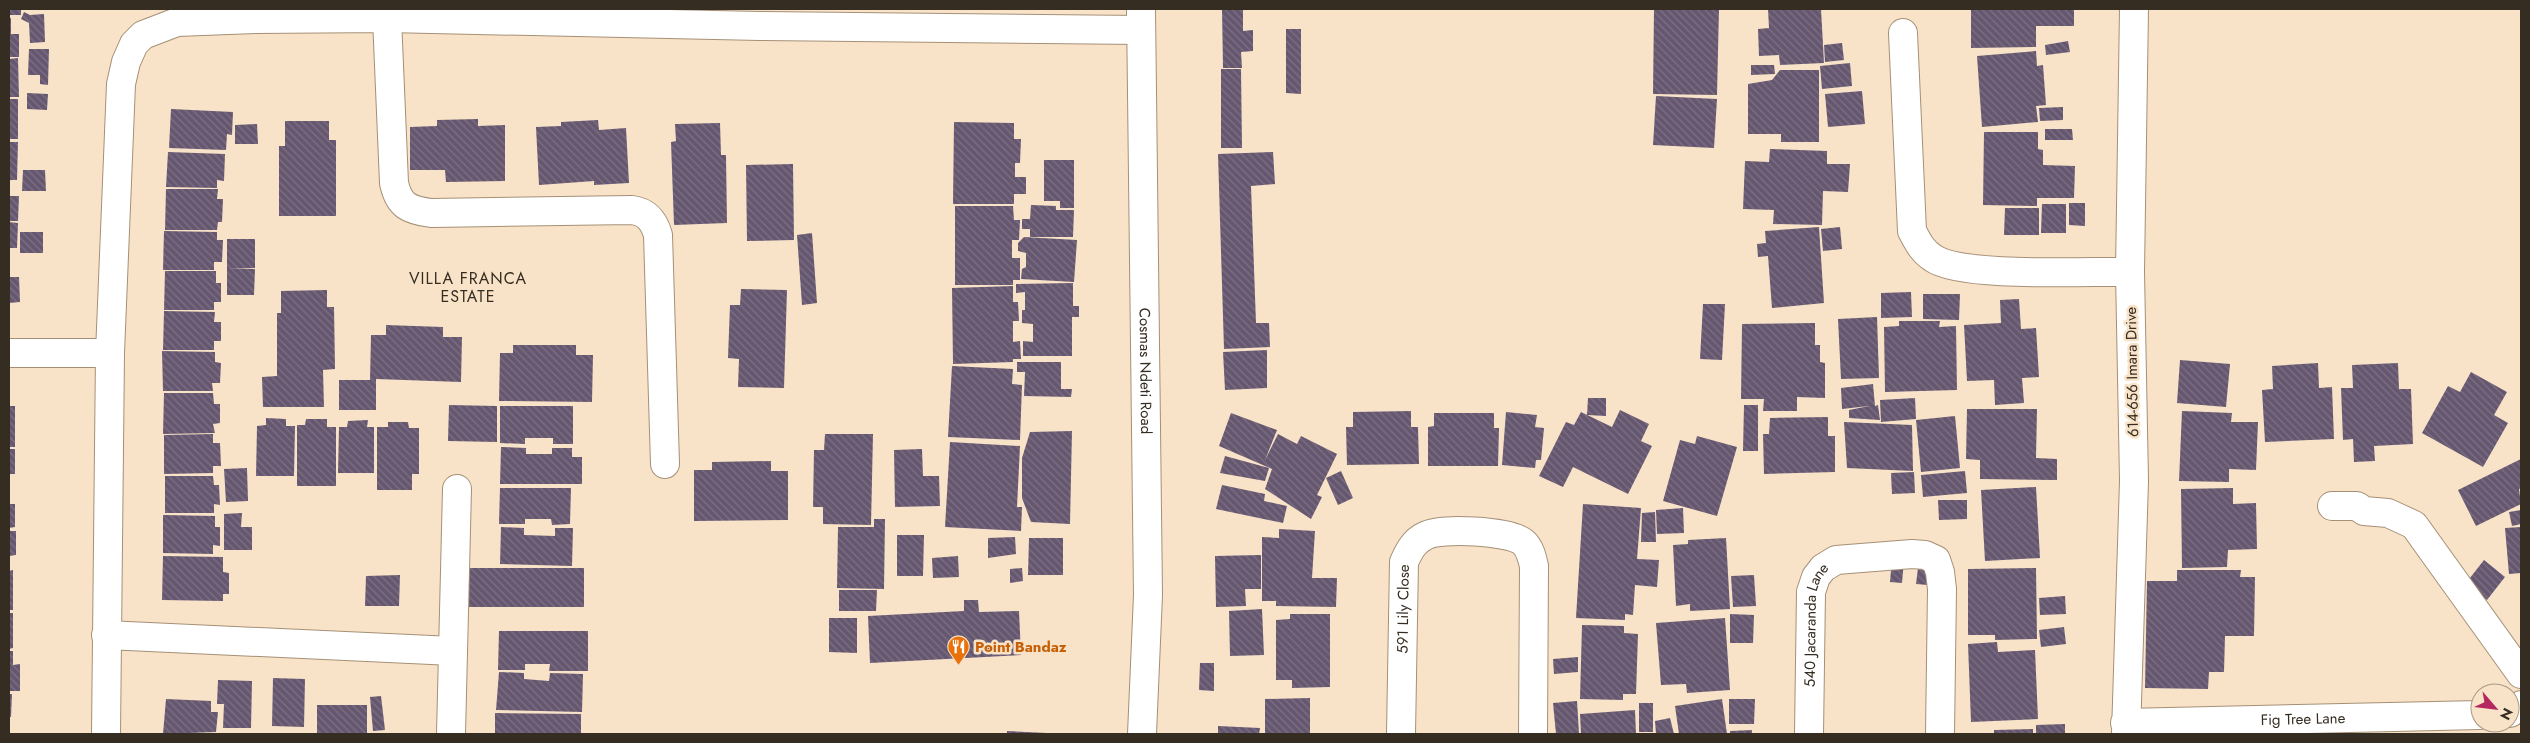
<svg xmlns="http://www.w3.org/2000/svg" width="2530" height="743" font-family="Jost,sans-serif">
  <defs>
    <pattern id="building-back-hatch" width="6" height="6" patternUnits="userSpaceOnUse" patternTransform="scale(1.25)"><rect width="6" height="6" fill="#665770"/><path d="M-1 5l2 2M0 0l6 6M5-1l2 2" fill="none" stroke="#7d7183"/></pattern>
  </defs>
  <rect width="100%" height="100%" fill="#f9e3c8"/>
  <!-- building -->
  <g fill="url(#building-back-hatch)">
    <rect x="9" y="9" width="12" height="6"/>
    <path d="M1222,9H1243V31L1253,30V51L1241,52L1242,68H1223Z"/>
    <path d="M1654,9H1719L1717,95L1653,94Z"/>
    <path d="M1768,9H1821L1824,63L1780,65L1779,55L1759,56L1758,29L1769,28Z"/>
    <path d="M1971,9H2074V26H2036V47L1971,48Z"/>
    <path d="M24,12L30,15L44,14L45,42L30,43L29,23L21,19Z"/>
    <path d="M9,18H11V34H19V57H9Z"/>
    <path d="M1286,29H1301V94L1286,93Z"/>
    <path d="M2068,41L2070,52L2046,55L2045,45Z"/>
    <path d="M1842,43L1844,60L1825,62L1824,45Z"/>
    <path d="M29,49H49L48,85L40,84V75H28Z"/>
    <path d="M2036,51L2037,66L2043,65L2046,105L2036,106L2038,122L1982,127L1977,56Z"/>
    <path d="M18,58L19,97H9V59Z"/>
    <path d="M1850,63L1852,86L1822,89L1820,66Z"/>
    <path d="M1751,65H1774L1775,74L1751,75Z"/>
    <path d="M1221,69H1241L1242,148H1221Z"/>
    <path d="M1780,70H1819V142H1781V134H1748V84L1772,80Z"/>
    <path d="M1862,91L1865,124L1828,127L1825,94Z"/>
    <path d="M27,93L48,94L47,110L27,109Z"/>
    <path d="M1656,96L1717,99L1714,148L1653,145Z"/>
    <rect x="9" y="99" width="9" height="40"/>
    <path d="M2063,107V120L2040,121L2039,108Z"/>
    <path d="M171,109L233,112L232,135L227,134L226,150L169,148Z"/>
    <path d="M478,119V126L505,125V181L446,182L445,170H410V127L437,126V120Z"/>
    <path d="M598,120L599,130L626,128L629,183L594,185V181L539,185L536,127L561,126V122Z"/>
    <path d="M285,121H329V140H336V216H279V146H285Z"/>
    <path d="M954,122L1014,123V139H1021L1020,163H1015V177H1026V194H1014V204H953Z"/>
    <path d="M720,123L721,155H726L727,223L674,225L671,142L676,141L675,124Z"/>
    <path d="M257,124L258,144H235V125Z"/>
    <path d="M2045,129H2072L2073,140H2045Z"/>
    <path d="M1984,132H2038V149L2043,150V165L2075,166L2074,198H2037V206L1983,205Z"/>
    <path d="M9,142H18L17,180H9Z"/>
    <path d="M1770,149L1827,151V164H1850L1848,192L1823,191L1822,225L1773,224L1774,210L1743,209L1745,161L1769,162Z"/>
    <path d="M168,152L225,154L224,181L217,180V188L166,187Z"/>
    <path d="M1273,152L1275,184L1251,186L1256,323H1269L1270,347L1224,349L1218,154Z"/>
    <path d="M1044,160H1074V208H1060V201H1044Z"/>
    <path d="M793,164L794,240L747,241L746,165Z"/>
    <path d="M23,170H45L46,191H22Z"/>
    <path d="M166,189H218L217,199H223L222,222H218L217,230H165Z"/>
    <path d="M9,196H19L18,221H9Z"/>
    <path d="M2069,203H2085V226L2069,225Z"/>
    <path d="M2042,204H2066V233H2041Z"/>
    <path d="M1031,205L1056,206V210H1074L1073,237H1030V229H1022V219H1030Z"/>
    <path d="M955,206H1013L1014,220H1020L1019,240H1012V258H1020V280H1013V285H955Z"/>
    <path d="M2005,208H2039V235H2004Z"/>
    <path d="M9,222L18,223L17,248H9Z"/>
    <path d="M1819,227L1824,303L1772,308L1768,256L1758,257L1757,244L1766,243L1765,231Z"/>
    <path d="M1840,227L1842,249L1823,251L1821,229Z"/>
    <path d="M164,231L217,232V240H223L222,262H214V270H163Z"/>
    <rect x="20" y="232" width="23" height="21"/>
    <path d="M812,233L817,303L802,305L797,235Z"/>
    <path d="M1024,237L1077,240L1074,282L1021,279L1022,269L1026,267V253L1018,251V243Z"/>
    <path d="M227,239H255V268H229L255,269L254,295H227Z"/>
    <path d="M165,271H216V283H221V302H214V310H164Z"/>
    <path d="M9,277H19L20,302L9,303Z"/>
    <path d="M1073,283V306H1079V317H1072V356H1023V341L1033,342V324L1022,323V310H1025V292L1016,293V284Z"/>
    <path d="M1013,286V302H1018L1019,321H1013V342L1020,341L1021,359H1013V362L953,364L952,288Z"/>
    <path d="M741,289L787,290L784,388L738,387L739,359L728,358L730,305H740Z"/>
    <path d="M327,290V307H334L335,369L323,370L324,407H263L262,377L277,376V313H281V291Z"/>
    <path d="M1911,292L1912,317L1881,318V293Z"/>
    <path d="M1923,294H1960L1959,320L1923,319Z"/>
    <path d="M2019,299L2021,329L2036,328L2039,377L2022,378L2024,403L1995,405L1994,380L1967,381L1964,325L2001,323L2000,300Z"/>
    <path d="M1703,304H1725L1722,360L1700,359Z"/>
    <path d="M164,311L215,312L214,322H221V341H214V350H163Z"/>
    <path d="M1877,317L1879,378L1841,379L1838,319Z"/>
    <path d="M1899,321H1940L1939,327L1956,326L1957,390L1885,392L1884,327L1899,326Z"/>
    <path d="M1815,323V345H1820V362L1825,363V398L1797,397V411H1763L1764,399H1741L1742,324Z"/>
    <path d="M386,325L443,327V337H462L461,382L376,379V410H339V380H370L371,335H386Z"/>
    <path d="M513,345H576V355H593L592,402L499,401L500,353H513Z"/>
    <path d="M1267,350V388L1225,390L1223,352Z"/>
    <path d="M162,351L215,352V362L221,363L220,383H212L213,391H163Z"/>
    <path d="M2180,360L2230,364L2226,407L2177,403Z"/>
    <path d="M1017,362H1061V389H1072L1071,397L1024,396L1025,372H1017Z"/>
    <path d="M2318,363L2319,388L2332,387L2334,439L2265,442L2262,390L2273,389L2272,366Z"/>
    <path d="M2398,363L2399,389H2411L2413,444L2374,446L2375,461L2354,462L2353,439L2343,440L2341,388H2353L2352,365Z"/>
    <path d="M952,366L1013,369L1012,384L1022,385L1020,440L948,437Z"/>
    <path d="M2471,372L2507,392L2494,415L2508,423L2483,467L2422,433L2448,386L2460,392Z"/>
    <path d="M1873,384L1875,406L1878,405L1880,420L1849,418V410L1869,406L1842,409L1841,388Z"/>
    <path d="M164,393H213L214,404H220V423L213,424L215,433L163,434Z"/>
    <path d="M1588,398H1606V416L1587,415Z"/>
    <path d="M1915,398L1916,419L1881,422L1880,400Z"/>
    <path d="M449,405L497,406V442L448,441Z"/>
    <path d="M1744,405H1758V451H1743Z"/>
    <rect x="9" y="406" width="6" height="41"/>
    <path d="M500,406H573V444H553V438H525V444L500,443Z"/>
    <path d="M1967,409H2037L2036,458L2057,459V480L1980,479V460L1966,459Z"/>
    <path d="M1620,410L1649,424L1641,441L1652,446L1628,494L1573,467L1563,487L1539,476L1566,422L1574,425L1581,412L1612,427Z"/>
    <path d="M1411,411V427H1418L1419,464L1347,465L1346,427H1353V412Z"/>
    <path d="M2182,411L2232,413L2231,422H2258L2256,470L2229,469V482L2179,481Z"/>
    <path d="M1506,412L1537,415L1535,427L1544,428L1541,460H1536L1535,468L1502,465Z"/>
    <path d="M1231,413L1277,430L1265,460L1278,434L1297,444L1301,436L1337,454L1317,495L1322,497L1311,519L1265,489L1272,469L1219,446Z"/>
    <path d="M1434,413H1494V428H1499L1498,466H1428V427L1434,426Z"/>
    <path d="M1955,416L1960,468L1921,472L1916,420Z"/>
    <path d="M1828,417V436H1835V472L1764,474L1763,434H1769L1770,418Z"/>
    <path d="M266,418L286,419V426H295L294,476H256L257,426L266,425Z"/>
    <path d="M306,419H327V427H336V486H297V425H305Z"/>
    <path d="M368,420L367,427H374V473H338L339,427H347L348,421Z"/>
    <path d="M388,422H408L409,428H419V474H412V490H377V427H388Z"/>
    <path d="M1844,422L1912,425L1913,471L1847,468Z"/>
    <path d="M1072,431L1070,524L1031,522L1022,498V458L1030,432Z"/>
    <path d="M213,434V443H220L221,466H213V473L164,474V435Z"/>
    <path d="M825,434H873L871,525L823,524V507H813L814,450H824Z"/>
    <path d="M1697,436L1737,447L1717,516L1663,501L1680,440L1695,444Z"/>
    <path d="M950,442L1020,446L1017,507H1022L1021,531L945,527Z"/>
    <path d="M501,447L526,448V454H552V448H572V457H582V484H500Z"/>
    <rect x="9" y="449" width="6" height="25"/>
    <path d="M922,449L923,476H939L940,506L895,507L894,450Z"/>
    <path d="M1225,456L1269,468L1265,481L1220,473Z"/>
    <path d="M2521,459V488L2519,489L2521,504L2476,526L2458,490Z"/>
    <path d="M771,461V471H788V520L694,521V470H712V462Z"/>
    <path d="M247,468L248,501L226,502L224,469Z"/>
    <path d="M1341,471L1353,498L1338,505L1326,478Z"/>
    <path d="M1965,471L1967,493L1923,497L1921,475Z"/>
    <path d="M1914,472L1915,493L1892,494L1891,473Z"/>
    <path d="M165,476H213L214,485H219L220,505L214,504V513H165Z"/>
    <path d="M1222,485L1265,494L1264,501L1287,506L1283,523L1216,509Z"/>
    <path d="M2036,487L2040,558L1985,561L1981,490Z"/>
    <path d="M500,488H571L570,524L552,525L551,519H525V524H499Z"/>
    <path d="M2233,488V504L2256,503L2257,549L2228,550L2227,567L2182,568L2181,489Z"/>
    <path d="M1938,500H1967V519L1939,520Z"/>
    <path d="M9,504H15V527L9,528Z"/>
    <path d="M1583,504L1641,508L1637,559L1659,560L1657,587L1635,585L1633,615L1625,614V620L1576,618Z"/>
    <path d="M1683,508L1684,533L1657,534L1656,510Z"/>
    <path d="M2521,510V524L2512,526L2509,512Z"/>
    <path d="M1655,512L1656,542H1641L1642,513Z"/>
    <path d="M242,513L241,527H252V550H224V514Z"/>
    <path d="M163,515L215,516V527H220V546L213,545V554L163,553Z"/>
    <path d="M874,519H885L884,589L837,588L838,527H874Z"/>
    <path d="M501,527L524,528V535L555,536V528H573L572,566L500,564Z"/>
    <path d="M2521,527V573L2509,574L2505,528Z"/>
    <path d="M1279,529L1315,531L1312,578H1337L1336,607L1276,606V601H1262V537L1279,538Z"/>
    <path d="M9,531H16V555L9,556Z"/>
    <path d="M897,535H924L923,576H897Z"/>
    <path d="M1015,537L1016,554L988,558V538Z"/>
    <path d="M1029,538H1063V575H1028Z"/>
    <path d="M1726,538L1730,609L1690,611V604L1676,606L1673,545L1688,544V540Z"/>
    <path d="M1261,555V589H1245L1246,606L1216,607L1215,556Z"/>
    <path d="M163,556L223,557V572L229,573V594H223V601L162,600Z"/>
    <path d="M958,556L959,577L933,578L932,558Z"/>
    <path d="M1892,559L1904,560L1902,583L1890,582Z"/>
    <path d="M1919,560L1931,561L1928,585L1916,584Z"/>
    <path d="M2484,560L2505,577L2487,600L2466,583Z"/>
    <rect x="468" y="568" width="116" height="39"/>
    <path d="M1022,568L1023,581L1010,583V569Z"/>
    <path d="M2036,568L2037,639L1995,640V635H1968V569Z"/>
    <path d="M13,570V610H9V571Z"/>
    <path d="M2177,570H2241L2240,577H2255L2254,636H2225L2224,672H2209L2208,689L2145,688L2147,581H2177Z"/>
    <path d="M400,575L399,606H365L366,576Z"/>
    <path d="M1754,575L1756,606L1733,607L1731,576Z"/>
    <path d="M839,590H877L876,611H839Z"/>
    <path d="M2065,596L2066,614L2040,615L2039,598Z"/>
    <path d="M964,600H978L979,612L1019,611L1021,655L870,663L868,616L964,611Z"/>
    <path d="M1262,609L1264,655L1230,656L1229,611Z"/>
    <path d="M9,613H13V648L9,649Z"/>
    <path d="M1290,614H1330V687L1292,688V680H1276V620L1290,619Z"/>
    <path d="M1730,614L1754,615L1753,643H1730Z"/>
    <path d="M829,618H857V653L829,652Z"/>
    <path d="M1725,618L1730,690L1687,693L1686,684L1661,685L1656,623Z"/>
    <path d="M1582,625L1624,626V633L1638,634L1636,694H1623V700L1580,699Z"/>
    <path d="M2064,627L2066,644L2041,647L2039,630Z"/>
    <path d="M499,631H588V671H549L550,664H525V670H498Z"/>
    <path d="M1997,642L1998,652L2035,650L2038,719L1971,722L1968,644Z"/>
    <path d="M9,651H13V665L20,664V691H9Z"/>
    <path d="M1578,657V672L1554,674L1553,659Z"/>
    <path d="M1200,663H1214V691L1199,690Z"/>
    <path d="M499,672L524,673V679L549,681L550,673L583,674L582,712L496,710Z"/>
    <path d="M273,678L305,679L304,727L272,726Z"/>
    <path d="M218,680L252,681L251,728H223L224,704H217Z"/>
    <path d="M9,694H12L11,717H9Z"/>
    <path d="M381,696L385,730L373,731L370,697Z"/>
    <path d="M1310,698V734H1265V699Z"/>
    <path d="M166,699L211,701V712H218L216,732L163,734Z"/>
    <path d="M1722,699L1727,734H1679L1675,706Z"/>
    <path d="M1729,699H1755L1754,724H1729Z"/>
    <path d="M1577,701L1579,733L1556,734L1553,703Z"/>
    <rect x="1639" y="703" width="14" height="29"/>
    <rect x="317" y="705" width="50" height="29"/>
    <path d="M1635,710L1636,734H1581L1580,714Z"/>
    <path d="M495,713L581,714V734H495Z"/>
    <path d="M1670,718L1674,734H1656L1655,721Z"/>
    <path d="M2065,724V734H2036V725Z"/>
    <path d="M1218,726L1260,728L1259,734H1218Z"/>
    <path d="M2033,729V734H1994V730Z"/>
    <path d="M1752,730V734H1730V731Z"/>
    <path d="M1007,731L1047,733V734H1007Z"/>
  </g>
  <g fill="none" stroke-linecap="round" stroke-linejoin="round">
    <defs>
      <g id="street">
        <path id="s1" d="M1141,9L1148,595L1142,734"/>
        <path d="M387,18L394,183C399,206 409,210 431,213L632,210C647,212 654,221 658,235L665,464"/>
        <path d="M1903,33L1912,231C1918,242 1922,251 1933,258C1961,278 2090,271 2130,272"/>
        <path d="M9,353H110"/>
        <path d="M2332,506H2357L2364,511L2388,513L2414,525L2521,674"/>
        <path d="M106,635L453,651"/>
        <path d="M2510,713L2521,705"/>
        <path id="s2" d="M2125,723L2480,715"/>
        <path d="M106,734L110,353L121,84L126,62L134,44L143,35L177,22L255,19L387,18L760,26L1141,30"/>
        <path d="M451,734L457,489"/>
        <path id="s3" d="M1401,734L1404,562C1409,551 1414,541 1425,536C1441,527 1509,531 1523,542C1530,548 1532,557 1534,566L1533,734"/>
        <path id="s4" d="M1809,734L1811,592L1816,577L1823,568L1836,560L1912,554L1925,555L1936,560L1940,572L1942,589L1940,734"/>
        <path d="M2126,734L2134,481L2130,272L2134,9"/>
      </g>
    </defs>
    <!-- street casing -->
    <use href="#street" stroke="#a59077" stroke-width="30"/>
    <!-- street -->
    <use href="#street" stroke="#fff" stroke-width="28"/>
  </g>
  <!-- icons -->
  <defs>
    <symbol id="restaurant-pin" viewBox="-11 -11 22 30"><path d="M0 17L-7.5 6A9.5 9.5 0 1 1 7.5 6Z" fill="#e8710a" stroke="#f9e3c8"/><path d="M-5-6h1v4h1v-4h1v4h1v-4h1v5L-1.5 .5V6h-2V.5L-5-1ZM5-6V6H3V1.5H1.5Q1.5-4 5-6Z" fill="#fff"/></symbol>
  </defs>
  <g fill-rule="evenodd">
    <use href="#restaurant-pin" x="946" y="634" width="25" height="34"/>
  </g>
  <g text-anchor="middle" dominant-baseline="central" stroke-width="5" stroke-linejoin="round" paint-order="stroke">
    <!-- street labels -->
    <g font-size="15" fill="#352d22" stroke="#f9e3c8">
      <text stroke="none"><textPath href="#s1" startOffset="362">Cosmas Ndeti Road</textPath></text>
      <text transform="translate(2132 372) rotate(-91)">614-656 Imara Drive</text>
      <text stroke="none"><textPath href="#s3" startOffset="125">591 Lily Close</textPath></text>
      <text stroke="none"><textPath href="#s4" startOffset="110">540 Jacaranda Lane</textPath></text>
      <text stroke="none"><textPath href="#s2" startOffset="178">Fig Tree Lane</textPath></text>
    </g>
    <!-- food labels -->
    <g font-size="15" font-weight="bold" fill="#c56008" stroke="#f9e3c8" text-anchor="start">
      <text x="975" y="647">Point Bandaz</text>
    </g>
    <!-- neighbourhood labels -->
    <g font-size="16" letter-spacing="1" fill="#352d22" stroke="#f9e3c8">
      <text x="468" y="278">VILLA FRANCA<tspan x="468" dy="18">ESTATE</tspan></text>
    </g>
  </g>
  <!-- border -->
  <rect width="2530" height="743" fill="none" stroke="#352d22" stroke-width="20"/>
  <!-- north arrow -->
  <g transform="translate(2495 708) rotate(118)"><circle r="24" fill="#f9e3c8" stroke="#ab9a86"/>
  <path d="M0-4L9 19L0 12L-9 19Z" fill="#b4275f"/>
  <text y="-8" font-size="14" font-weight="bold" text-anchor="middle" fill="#352d22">N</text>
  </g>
</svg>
